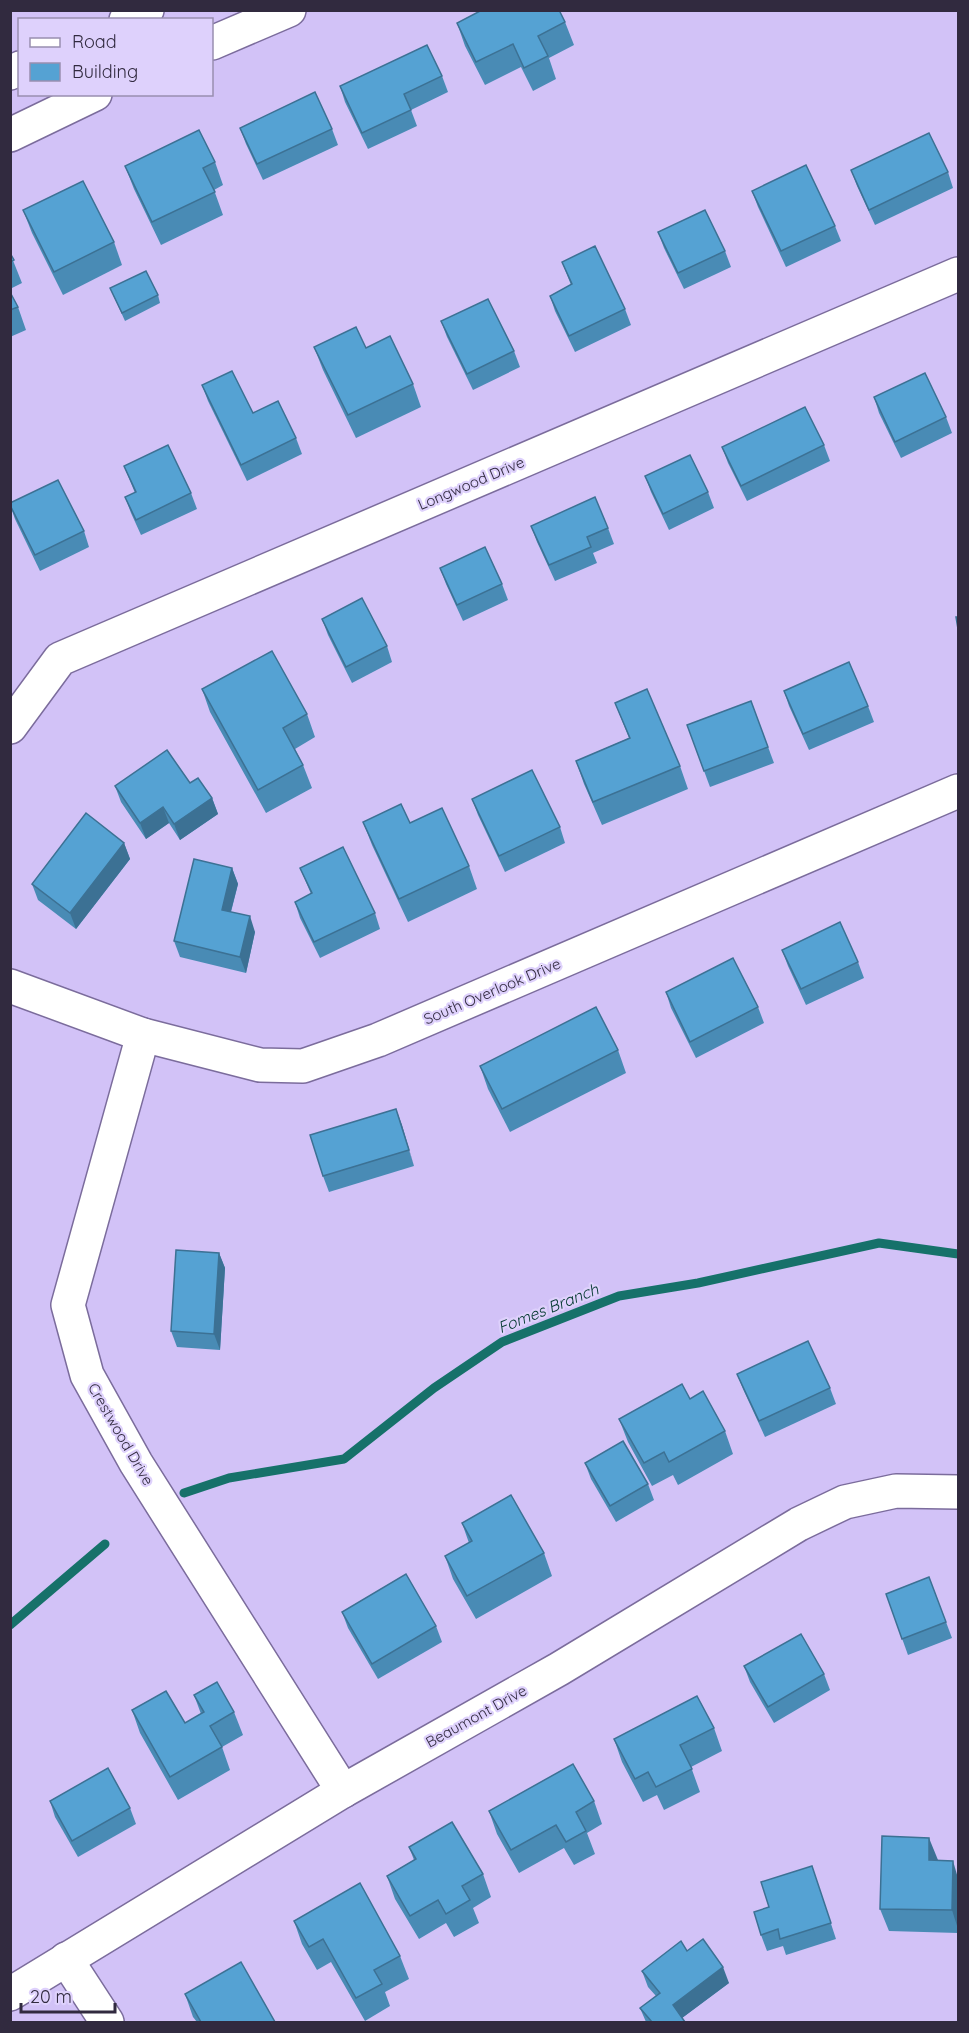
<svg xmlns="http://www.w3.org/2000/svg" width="969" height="2033" font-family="Quicksand,sans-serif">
  <rect width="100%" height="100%" fill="#d2c2f7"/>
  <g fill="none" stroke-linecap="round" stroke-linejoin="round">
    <!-- stream -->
    <g stroke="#16716a" stroke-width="9">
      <path d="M184,1493L229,1478L344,1459L434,1388L502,1342L619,1296L698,1283L879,1243L958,1254"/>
      <path d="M10,1625L105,1544"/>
    </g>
    <defs>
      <g id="minor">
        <path d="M10,727L60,659L958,274"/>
        <path d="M10,986L143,1035L260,1065L303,1066L378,1040L958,791"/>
        <path d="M143,1035L68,1305L87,1375L136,1463L343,1791"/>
        <path d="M66,1959L107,2022"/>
        <path d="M10,1994L343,1791L559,1669L799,1524L845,1502L896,1491L958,1492"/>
      </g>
      <g id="tertiary">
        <path d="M126,20L147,10"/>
        <path d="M212,43L289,10"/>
        <path d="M10,73L20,68"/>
        <path d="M10,135L95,94"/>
      </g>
    </defs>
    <!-- minor casing -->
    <use href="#minor" stroke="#7b6c9c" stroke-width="36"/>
    <!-- tertiary casing -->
    <use href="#tertiary" stroke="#7b6c9c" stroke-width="36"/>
    <!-- minor -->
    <use href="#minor" stroke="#fff" stroke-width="33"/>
    <!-- tertiary -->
    <use href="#tertiary" stroke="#fff" stroke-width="33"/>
  </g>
  <!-- wall -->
  <g fill="#498bb5">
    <path d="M565,22L574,45L549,58L556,79L533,91L521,67L485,85L465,46L457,23Z"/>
    <path d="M442,76L448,92L411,110L417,126L368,149L345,102L340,86Z"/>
    <path d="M240,128L332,129L338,145L263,180L246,144Z"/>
    <path d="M215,162L223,185L214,190L223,215L161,245L134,189L125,166Z"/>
    <path d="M851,170L948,172L953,188L875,225L857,186Z"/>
    <path d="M752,191L835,226L841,241L786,267L758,207Z"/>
    <path d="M23,210L114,242L122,265L63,295L32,233Z"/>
    <path d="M658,232L725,251L731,267L684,289L664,248Z"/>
    <path d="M10,253L22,283L10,289Z"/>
    <path d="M562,262L625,309L631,325L575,352L555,311L550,296L571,285Z"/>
    <path d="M110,288L158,295L160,303L125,321Z"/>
    <path d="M10,292L18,307L26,330L10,337Z"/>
    <path d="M441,321L514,351L520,367L473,390L447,337Z"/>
    <path d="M314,347L366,348L413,384L421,407L356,438L323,370Z"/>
    <path d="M202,385L253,413L296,438L302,454L247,481L208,401Z"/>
    <path d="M874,397L946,417L952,433L901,458L879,413Z"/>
    <path d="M824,445L830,461L747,501L728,463L722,447Z"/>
    <path d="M124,466L191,493L197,509L141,535L131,513L125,497L135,493Z"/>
    <path d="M645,476L708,492L714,508L669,530L651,492Z"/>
    <path d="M10,505L84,531L89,547L40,571L15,519Z"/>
    <path d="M531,526L608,528L614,544L593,553L597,563L555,581L537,542Z"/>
    <path d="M440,568L502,584L508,600L463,621L446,584Z"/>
    <path d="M322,619L387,646L392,662L352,683L328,635Z"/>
    <path d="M202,689L307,714L315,737L295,749L303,765L312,788L266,813L210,712Z"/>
    <path d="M784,691L868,706L874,722L809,750L789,706Z"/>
    <path d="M751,701L774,763L710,787L687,725Z"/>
    <path d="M615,703L680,766L688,789L602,825L584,784L576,761L629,738Z"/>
    <path d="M115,786L212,798L218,814L180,840L169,823L146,839L121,802Z"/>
    <path d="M472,799L560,827L565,843L505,872L478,815Z"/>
    <path d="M363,822L469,866L477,889L408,922L372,845Z"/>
    <path d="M124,843L130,859L76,929L38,900L32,884Z"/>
    <path d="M232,868L238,884L231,912L255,932L246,973L180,957L174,941Z"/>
    <path d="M300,868L375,913L380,929L320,958L300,918L295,902L311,894Z"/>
    <path d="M782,950L858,962L864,978L806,1005L788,966Z"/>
    <path d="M666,992L758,1007L764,1023L696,1058L671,1008Z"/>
    <path d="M618,1050L626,1073L510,1132L488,1089L480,1066Z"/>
    <path d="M396,1109L414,1166L329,1192L323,1176Z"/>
    <path d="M219,1253L225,1268L220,1350L177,1347L171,1331Z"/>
    <path d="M737,1374L830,1388L836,1404L765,1437L743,1389Z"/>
    <path d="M690,1399L725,1431L733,1454L678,1485L673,1475L652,1486L628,1442L619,1419Z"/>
    <path d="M585,1463L648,1484L654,1500L616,1522L591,1479Z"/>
    <path d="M462,1523L544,1553L552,1576L476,1619L453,1579L445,1556L469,1543Z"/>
    <path d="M929,1577L952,1638L908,1655L886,1594Z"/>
    <path d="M342,1612L436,1626L442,1642L378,1679L348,1628Z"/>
    <path d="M744,1666L824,1674L830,1690L774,1723L750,1682Z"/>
    <path d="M194,1695L234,1712L243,1735L222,1747L230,1770L178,1800L140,1733L132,1710L185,1723L201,1714Z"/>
    <path d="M714,1728L722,1751L691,1767L700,1792L664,1810L657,1795L643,1802L622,1762L614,1739Z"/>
    <path d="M50,1801L130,1808L136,1824L78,1857L55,1817Z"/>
    <path d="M594,1801L602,1824L587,1833L595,1854L574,1865L564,1848L519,1873L497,1834L489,1811Z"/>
    <path d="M409,1847L483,1874L491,1897L473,1908L479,1923L454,1937L446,1923L419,1939L395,1899L387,1876L414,1860Z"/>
    <path d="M938,1861L958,1878V1933L889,1931L880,1909Z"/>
    <path d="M812,1866L836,1939L786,1955L783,1946L767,1951L761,1935L769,1907Z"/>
    <path d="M294,1921L400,1956L409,1979L385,1992L390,2006L365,2021L331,1962L317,1970L302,1944Z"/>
    <path d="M687,1951L729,1983L682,2018L685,2022H646L640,2008L656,1996L648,1987L642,1971Z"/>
    <path d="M185,1994L275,2022H197L193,2017Z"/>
  </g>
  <!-- shaded-wall -->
  <g fill="#3c7194">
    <path d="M212,798L218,814L180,840L174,824Z"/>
    <path d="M163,807L169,823L146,839L140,823Z"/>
    <path d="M124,843L130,859L76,929L70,913Z"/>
    <path d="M232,868L238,884L227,926L222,910Z"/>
    <path d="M250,916L255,932L246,973L240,957Z"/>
    <path d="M396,1109L402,1125L414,1166L409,1150Z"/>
    <path d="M219,1253L225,1268L220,1350L214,1334Z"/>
    <path d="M929,1838L938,1860H929Z"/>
    <path d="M953,1861L958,1878V1929L952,1910Z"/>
    <path d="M723,1967L729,1983L678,2021L673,2005Z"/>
  </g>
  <!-- building -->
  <g fill="#55a2d3" stroke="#3c7194" stroke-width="1.5">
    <path d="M482,10H559L565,22L538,36L548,56L524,68L513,44L476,62L457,23Z"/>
    <path d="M427,45L442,76L404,94L411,110L362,133L340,86Z"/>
    <path d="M315,92L332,129L257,164L240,128Z"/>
    <path d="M199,130L215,162L203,168L215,192L152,222L125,166Z"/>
    <path d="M929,133L948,172L869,210L851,170Z"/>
    <path d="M806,165L835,226L781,251L752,191Z"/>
    <path d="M83,181L114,242L54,272L23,210Z"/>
    <path d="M705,210L725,251L678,273L658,232Z"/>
    <path d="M595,246L625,309L569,336L550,296L572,284L562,262Z"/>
    <path d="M10,253L14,260L10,262Z"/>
    <path d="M146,271L158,295L122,313L110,288Z"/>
    <path d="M10,292L18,307L10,310Z"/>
    <path d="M488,299L514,351L467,374L441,321Z"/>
    <path d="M356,327L366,348L390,336L413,384L348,415L314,347Z"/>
    <path d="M232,371L253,413L278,401L296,438L241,465L202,385Z"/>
    <path d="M925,373L946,417L895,442L874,397Z"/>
    <path d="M805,407L824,445L741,486L722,447Z"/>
    <path d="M168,445L191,493L136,520L125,497L136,492L124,466Z"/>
    <path d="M690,455L708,492L663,514L645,476Z"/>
    <path d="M58,480L84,531L35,555L10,505V503Z"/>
    <path d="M595,497L608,528L587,537L591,547L549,565L531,526Z"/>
    <path d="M485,547L502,584L457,605L440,568Z"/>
    <path d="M362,598L387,646L346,667L322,619Z"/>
    <path d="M956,617H958V629Z"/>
    <path d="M272,651L307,714L283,728L303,765L258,790L202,689Z"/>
    <path d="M849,662L868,706L803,734L784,691Z"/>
    <path d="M647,689L680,766L593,802L576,761L630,738L615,703Z"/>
    <path d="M751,701L768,747L704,771L687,725Z"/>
    <path d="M167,750L190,783L198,778L212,798L174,824L163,807L140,823L115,786Z"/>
    <path d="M532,770L560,827L499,856L472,799Z"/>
    <path d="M401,804L410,823L442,808L469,866L399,899L363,822Z"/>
    <path d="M86,813L124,843L70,913L32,884Z"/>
    <path d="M343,847L375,913L314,942L295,902L312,893L300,868Z"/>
    <path d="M194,859L232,868L222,910L250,916L240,957L174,941Z"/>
    <path d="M840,922L858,962L801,989L782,950Z"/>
    <path d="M733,958L758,1007L690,1042L666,992Z"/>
    <path d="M596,1007L618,1050L502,1109L480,1066Z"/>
    <path d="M396,1109L409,1150L323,1176L310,1135Z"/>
    <path d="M176,1250L219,1253L214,1334L171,1331Z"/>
    <path d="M808,1341L830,1388L759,1421L737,1374Z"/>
    <path d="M682,1384L690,1399L703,1391L725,1431L669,1462L664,1452L644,1463L619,1419Z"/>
    <path d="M623,1441L648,1484L610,1506L585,1463Z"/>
    <path d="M511,1495L544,1553L467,1596L445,1556L472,1541L462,1523Z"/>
    <path d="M406,1574L436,1626L372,1664L342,1612Z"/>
    <path d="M929,1577L946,1622L902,1639L886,1594Z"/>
    <path d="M801,1634L824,1674L768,1707L744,1666Z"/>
    <path d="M217,1682L234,1712L210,1726L222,1747L170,1777L132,1710L166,1691L185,1723L204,1712L194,1695Z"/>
    <path d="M697,1696L714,1728L680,1745L692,1769L656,1787L648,1772L635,1779L614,1739Z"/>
    <path d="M573,1764L594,1801L576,1812L586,1831L566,1842L556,1825L511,1850L489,1811Z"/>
    <path d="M108,1768L130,1808L72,1841L50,1801Z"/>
    <path d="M452,1822L483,1874L462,1886L470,1900L446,1914L438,1900L410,1916L387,1876L416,1859L409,1847Z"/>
    <path d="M882,1836L929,1838V1860L953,1861L952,1910L880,1909Z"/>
    <path d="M812,1866L831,1923L780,1939L778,1929L761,1935L754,1912L769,1907L761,1882Z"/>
    <path d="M360,1883L400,1956L374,1970L382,1984L356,1998L323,1939L309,1947L294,1921Z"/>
    <path d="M703,1939L723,1967L673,2005L685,2022H652L640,2008L660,1993L642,1971L681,1941L687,1951Z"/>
    <path d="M241,1962L275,2022H201L185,1994Z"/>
  </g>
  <g text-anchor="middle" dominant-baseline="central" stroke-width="4.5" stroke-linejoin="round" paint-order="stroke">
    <!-- street labels -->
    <g font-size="15" fill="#312a3f" stroke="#ded1fc">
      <text transform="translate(471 483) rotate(-23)">Longwood Drive</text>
      <text transform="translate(492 991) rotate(-23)">South Overlook Drive</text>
      <text transform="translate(121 1434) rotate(60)">Crestwood Drive</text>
      <text transform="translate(476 1716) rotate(-29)">Beaumont Drive</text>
    </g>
    <!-- water labels -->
    <g font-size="16" font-style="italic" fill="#02372e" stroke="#ded1fc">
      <text transform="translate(548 1308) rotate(-22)">Fomes Branch</text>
    </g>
  </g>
  <!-- border -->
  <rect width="969" height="2033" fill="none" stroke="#312a3f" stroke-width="24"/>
  <!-- legend -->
  <rect x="18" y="18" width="195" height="78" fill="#ded1fc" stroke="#998eb0" stroke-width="1.5"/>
  <rect x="30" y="38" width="30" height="9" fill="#ffffff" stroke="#998eb0" stroke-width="1.5"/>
  <text x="72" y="48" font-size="18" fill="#312a3f">Road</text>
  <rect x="30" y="63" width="30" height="18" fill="#55a2d3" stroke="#998eb0" stroke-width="1.5"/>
  <text x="72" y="78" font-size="18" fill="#312a3f">Building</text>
  <!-- scale -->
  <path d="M21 2003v9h94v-9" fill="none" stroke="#312a3f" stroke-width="3"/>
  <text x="30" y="2003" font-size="18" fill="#312a3f" stroke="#ded1fc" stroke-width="4.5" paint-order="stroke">20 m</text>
</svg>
